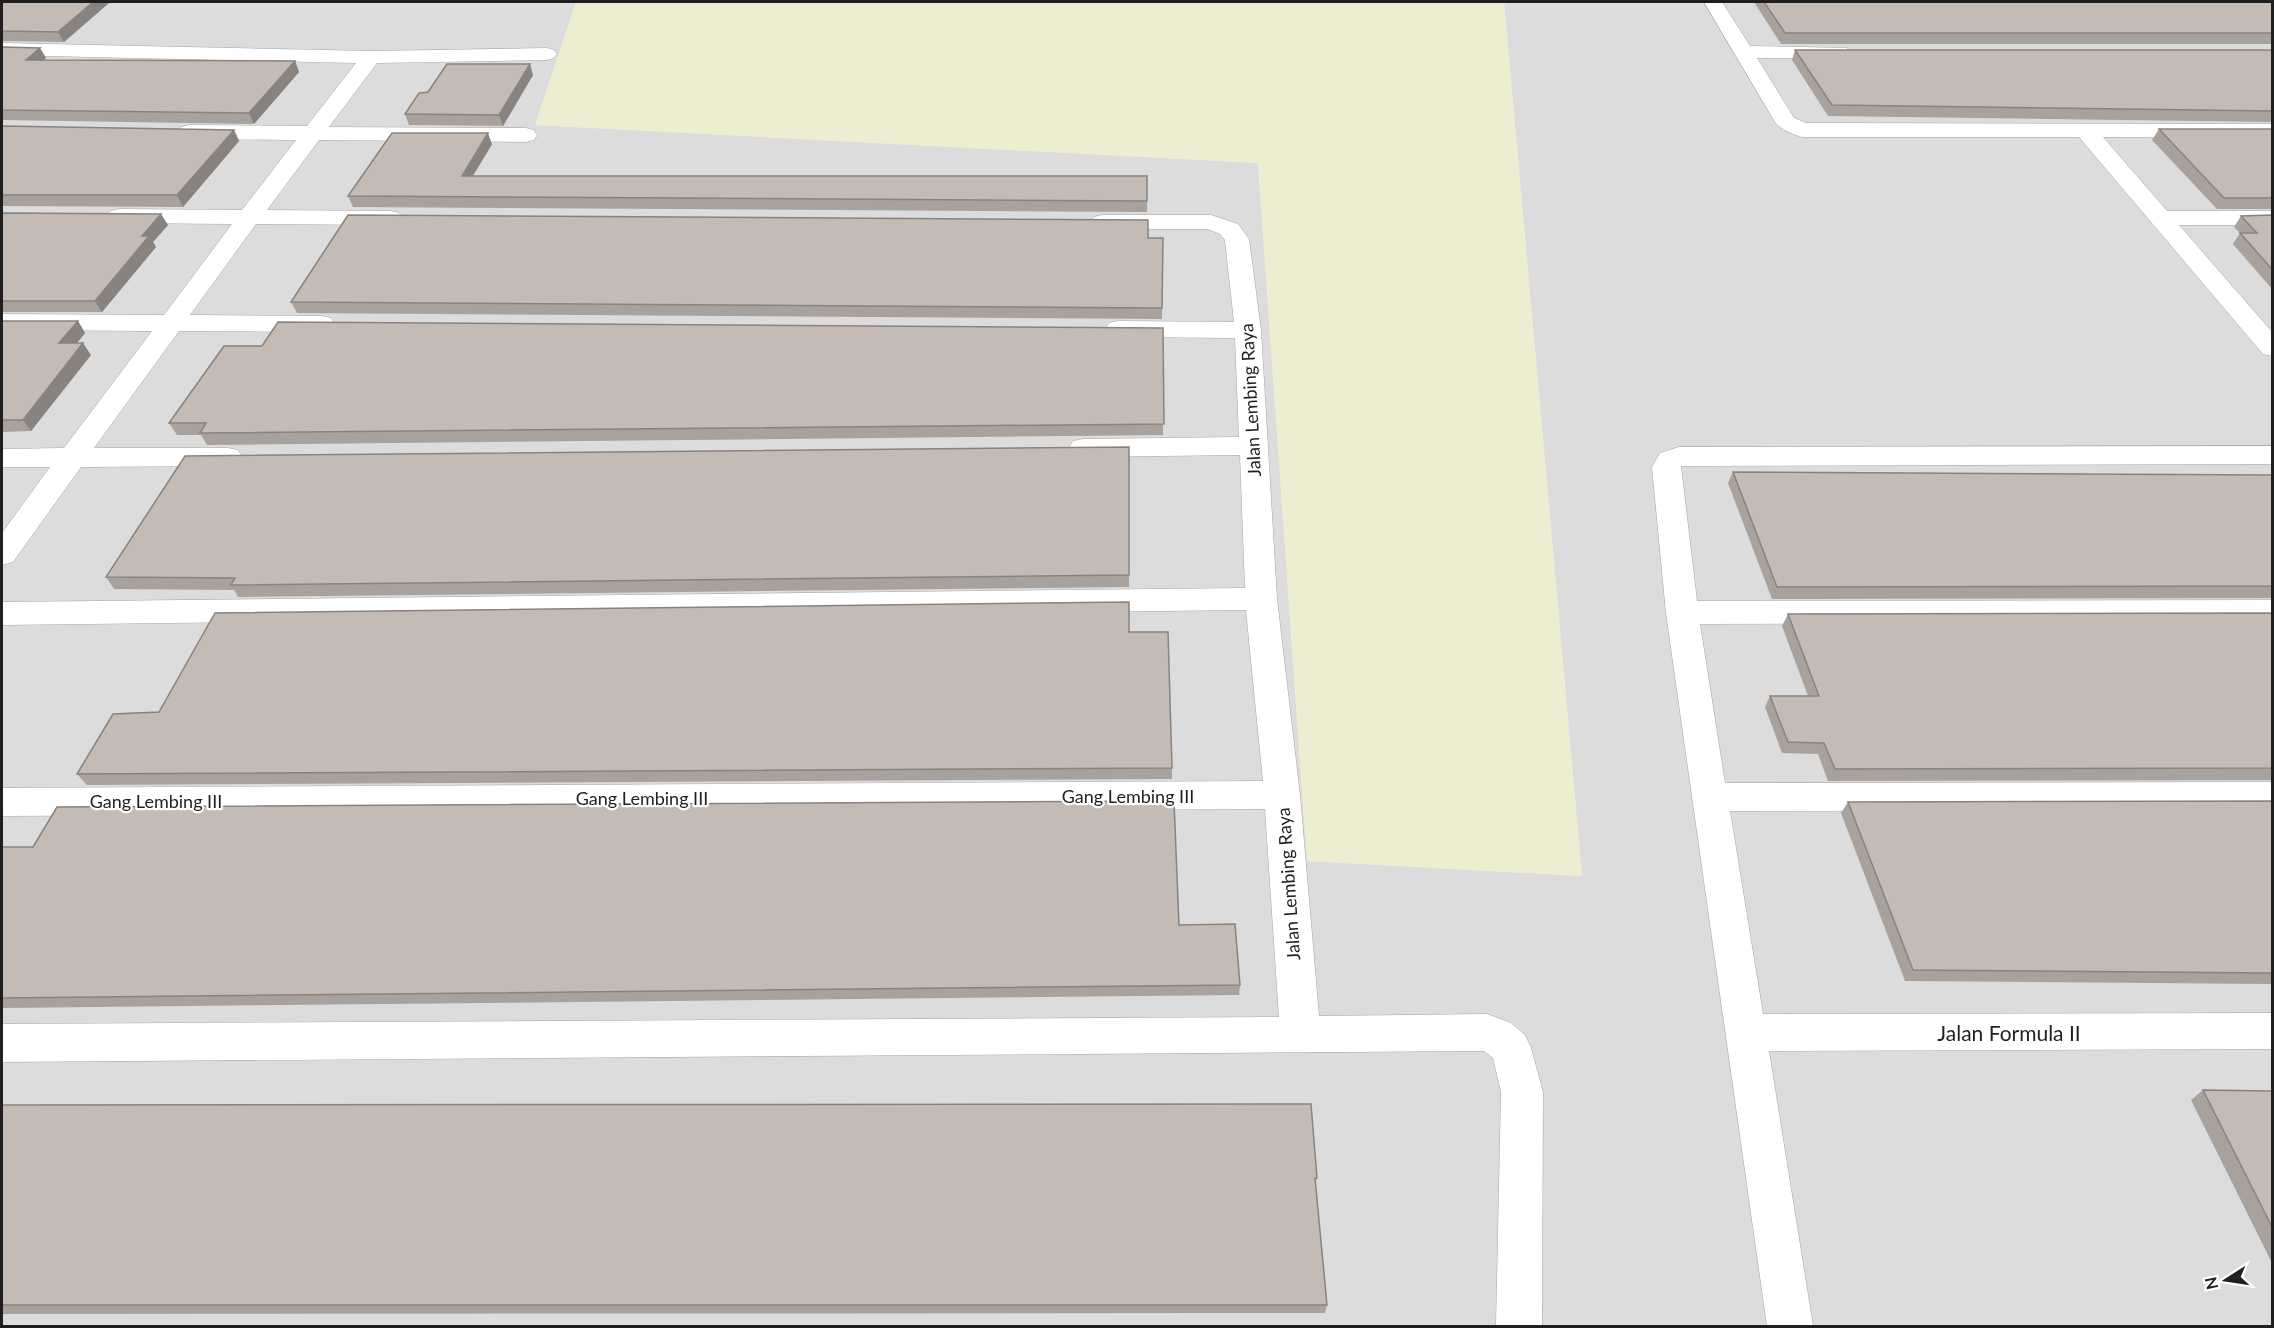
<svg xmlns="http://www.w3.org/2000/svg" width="2274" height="1328" font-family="Lato,sans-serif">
  <rect width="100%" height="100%" fill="#efebe5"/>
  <!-- residential -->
  <path fill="#dddcdc" d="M2,2H576L535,125L1258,163L1307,861L1582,876L1504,2H2272V1326H2Z"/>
  <!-- farmland -->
  <path fill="#ecedd1" d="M576,2H1504L1582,876L1307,861L1258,163L535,125Z"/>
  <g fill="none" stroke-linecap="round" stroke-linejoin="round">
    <defs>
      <g id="minor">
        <path d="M1704,2H1722L1750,46L1847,48L1850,52L1847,56L1840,58H1757L1794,118L1806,123L2272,124V138L2103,137L2167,211H2272V225H2179L2272,332V356L2263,354L2079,137H1802C1792,134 1781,130 1775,122Z"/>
        <path d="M2,43L371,51L547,48L554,50L557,54L554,58L547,60L377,63L329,127L526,128L534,130L537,135L534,140L526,142L319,140L267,210L391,211L399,213L403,218L399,223L391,225L256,224L190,315L322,316L331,318L335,324L331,330L322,332L179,331L94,448H228L238,450L242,457L238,464L228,466L81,467L13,562L2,565V533L50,467H2V449L64,448L152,331L2,330V314L164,315L232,224L118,223L110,221L106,216L110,211L118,209L242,210L296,140L189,139L181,137L178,132L181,127L189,125L307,126L356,63L2,55Z"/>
        <path d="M1102,215H1211L1238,224L1249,239L1261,330L1277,599L1300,795L1319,1016L1487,1014L1511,1023L1525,1035L1531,1048L1543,1092L1542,1326H1496L1501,1092L1493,1058L1484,1051L2,1062V1024L1279,1017L1265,809L2,816V788L1263,781L1246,610L2,625V602L1245,588L1240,455L1083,457L1073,455L1069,448L1073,441L1083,439L1239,437L1235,338L1118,337L1109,335L1105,329L1109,323L1118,321L1234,322L1225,240L1220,234L1208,229H1102L1094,227L1090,222L1094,217Z"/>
        <path d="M2272,446V464L1681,466L1697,601L2272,600V622L1700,624L1725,783L2272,782V810L1730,811L1763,1014L2272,1013V1049L1769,1051L1813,1326H1767L1666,613L1652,467L1660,453L1679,447Z"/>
      </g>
    </defs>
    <!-- minor casing -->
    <use href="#minor" stroke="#a6a6a6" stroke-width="1"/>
    <!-- minor -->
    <use href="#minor" fill="#fff" fill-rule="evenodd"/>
  </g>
  <!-- wall -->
  <g fill="#a9a19c">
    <path d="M2,2H110L64,42L2,41Z"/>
    <path d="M1754,2H2272V44H1781Z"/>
    <path d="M2,47L40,48L46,58L44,60L295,61L299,72L254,124L2,120Z"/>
    <path d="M1795,50H2272V122L1828,116L1792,60Z"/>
    <path d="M533,75L503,126L409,125L405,114L428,92Z"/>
    <path d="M2,126L234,130L239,141L183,207L2,206Z"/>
    <path d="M2159,129H2272V209H2217L2152,140Z"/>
    <path d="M492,144L473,176H1147V212L353,207L348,196Z"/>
    <path d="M2,213L168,225L153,242L156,247L102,312H2Z"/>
    <path d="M2272,215V289L2233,244L2240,233L2234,227L2241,216Z"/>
    <path d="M1148,238H1163L1162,319L297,313L291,302Z"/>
    <path d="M2,321H78L85,333L77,343L91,355L31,431L2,432Z"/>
    <path d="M1163,328V435L207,445L201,435H177L169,423L262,346Z"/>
    <path d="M1129,447V587L238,597L234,590L114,589L106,577Z"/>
    <path d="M1733,472L2272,475V598L1772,599L1728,483Z"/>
    <path d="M2272,613V780L1828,781L1818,754L1782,753L1765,707L1770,696H1808L1782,626L1788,614Z"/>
    <path d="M1129,632L1172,768V779L87,785L77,774Z"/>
    <path d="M2272,801V984L1905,981L1841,813L1848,802Z"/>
    <path d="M2,847L1179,925L1240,985L1239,995L2,1008Z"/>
    <path d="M2203,1090L2272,1091V1263L2191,1100Z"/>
    <path d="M2,1105L1317,1178L1315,1185L1327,1305L1325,1313L2,1314Z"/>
  </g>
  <!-- shaded-wall -->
  <g fill="#89837f">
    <path d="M93,2H110L64,42L58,32Z"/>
    <path d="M40,48L46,58L32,70L26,60Z"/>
    <path d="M295,61L299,72L254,124L249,113Z"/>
    <path d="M530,64L533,75L503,126L499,115Z"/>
    <path d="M234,130L239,141L183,207L177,195Z"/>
    <path d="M488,133L492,144L466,187L462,176Z"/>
    <path d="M161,214L168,225L153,242L156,247L102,312L95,301L142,236Z"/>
    <path d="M78,321L85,333L67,355L59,343Z"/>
    <path d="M83,343L91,355L31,431L23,420Z"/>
  </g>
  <!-- building -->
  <g fill="#c4bbb5" stroke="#89837f" stroke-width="1.5">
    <path d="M2,2H93L58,32L2,31Z"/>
    <path d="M1764,2H2272V33H1785Z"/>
    <path d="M2,47L40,48L26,60L295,61L249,113L2,110Z"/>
    <path d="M1795,50H2272V111L1832,105Z"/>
    <path d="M447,64H530L499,115L405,114L419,93L428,92Z"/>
    <path d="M2,126L234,130L177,195H2Z"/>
    <path d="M2159,129H2272V198H2224Z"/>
    <path d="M392,133H488L462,176H1147V201L348,196Z"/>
    <path d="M2,213L161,214L142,236H149L95,301H2Z"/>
    <path d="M348,215L1148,220V238H1163L1162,308L291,302Z"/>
    <path d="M2272,215V269L2240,233H2257L2241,216Z"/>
    <path d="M2,321H78L59,343H83L23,420H2Z"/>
    <path d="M278,322L1163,328L1164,424L200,433L206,423H169L224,346H262Z"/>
    <path d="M1129,447V575L231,585L235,578L106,577L185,456Z"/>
    <path d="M1733,472L2272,475V586L1777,587Z"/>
    <path d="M1129,602V632H1168L1172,768L77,774L113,714L159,712L215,613Z"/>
    <path d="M2272,613V768L1835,769L1824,743L1788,742L1770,696H1819L1788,614Z"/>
    <path d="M1174,801L1179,925L1235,924L1240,985L2,998V847H33L57,807Z"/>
    <path d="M2272,801V973L1913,970L1848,802Z"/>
    <path d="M2203,1090L2272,1091V1227Z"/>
    <path d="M1311,1104L1317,1178H1315L1327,1305H2V1105Z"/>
  </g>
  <g text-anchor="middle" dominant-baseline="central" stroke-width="4.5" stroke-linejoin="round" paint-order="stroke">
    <!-- street labels -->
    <g font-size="18" fill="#1f1f1f" stroke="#fff">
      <text transform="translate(1250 400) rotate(-93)">Jalan Lembing Raya</text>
      <text x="1128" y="796">Gang Lembing III</text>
      <text x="642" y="798">Gang Lembing III</text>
      <text x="156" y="801">Gang Lembing III</text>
      <text transform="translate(1288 884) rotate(-94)">Jalan Lembing Raya</text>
    </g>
    <!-- near-street labels -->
    <g font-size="21" fill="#1f1f1f" stroke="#fff">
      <text x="2009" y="1032">Jalan Formula II</text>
    </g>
  </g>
  <!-- border -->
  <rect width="2274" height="1328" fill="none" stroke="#1f1f1f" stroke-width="6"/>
  <!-- north arrow -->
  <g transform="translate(2226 1280) rotate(258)" stroke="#ffffff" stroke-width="4.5" paint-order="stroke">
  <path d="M0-4.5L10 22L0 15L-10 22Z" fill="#1f1f1f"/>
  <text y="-9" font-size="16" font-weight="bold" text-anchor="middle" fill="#1f1f1f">N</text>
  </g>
</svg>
